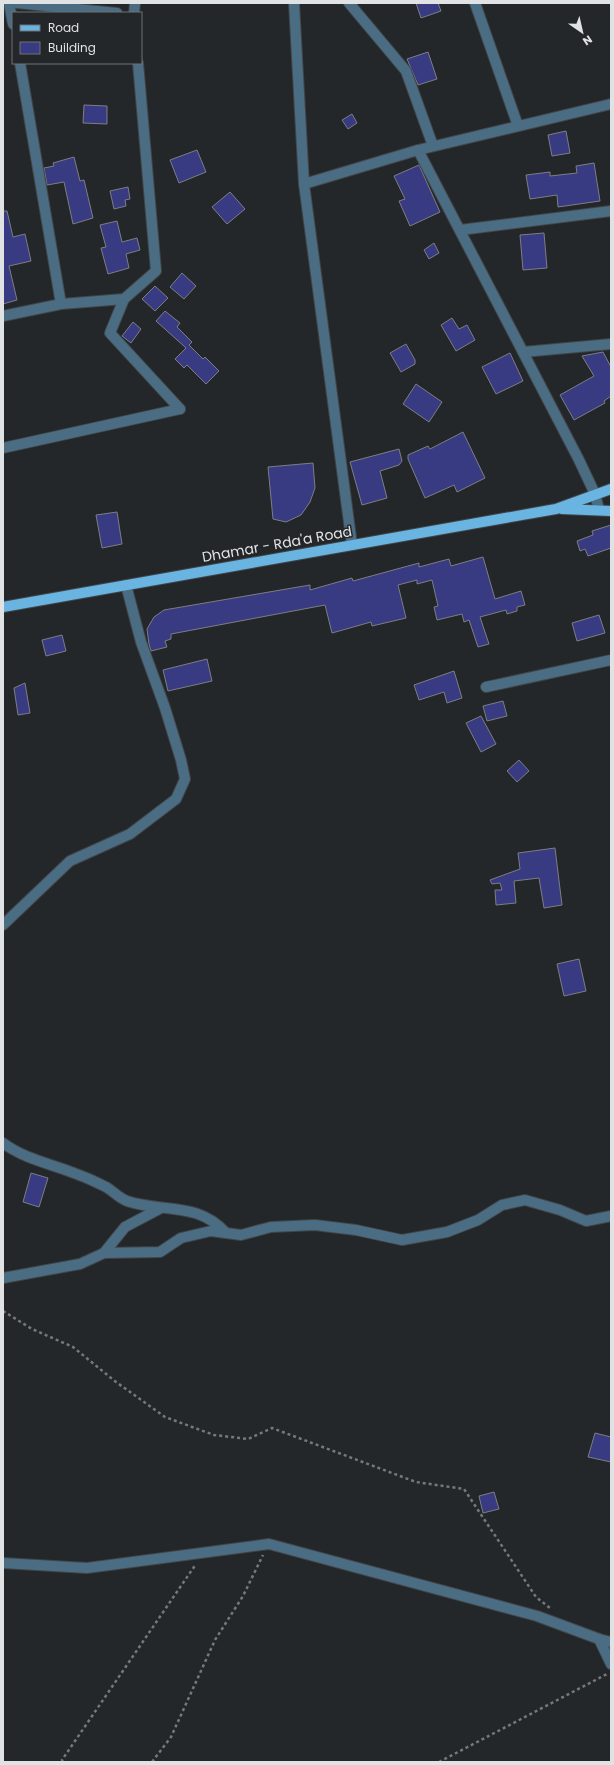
<svg xmlns="http://www.w3.org/2000/svg" width="614" height="1765" font-family="Poppins,sans-serif">
  <rect width="100%" height="100%" fill="#24272a"/>
  <!-- building -->
  <g fill="#383b82" stroke="#7d7e82">
    <path d="M416,3H438L441,11L421,18Z"/>
    <path d="M428,52L437,79L418,85L407,59Z"/>
    <path d="M84,105L107,106V124L83,123Z"/>
    <path d="M352,114L357,123L348,129L342,120Z"/>
    <path d="M566,131L570,153L552,156L548,135Z"/>
    <path d="M197,150L206,172L179,183L170,160Z"/>
    <path d="M74,157L80,181L84,180L93,218L73,224L64,182L47,185L44,168L54,166L53,163Z"/>
    <path d="M594,163L600,201L558,207L557,195L530,199L526,175L550,172V176L577,173L576,166Z"/>
    <path d="M419,165L440,212L410,226L399,201L405,199L394,176Z"/>
    <path d="M128,187L130,199L125,200L126,206L114,209L110,191Z"/>
    <path d="M230,192L245,209L227,224L212,207Z"/>
    <path d="M3,211H7L13,237L25,234L31,261L9,266L17,300L3,304Z"/>
    <path d="M117,221L122,242L137,238L140,250L126,254L129,268L108,274L101,248L106,247L100,225Z"/>
    <path d="M544,233L547,268L523,270L520,235Z"/>
    <path d="M434,243L439,253L429,259L424,250Z"/>
    <path d="M182,273L196,286L184,299L170,287Z"/>
    <path d="M155,286L168,298L155,311L142,299Z"/>
    <path d="M165,311L180,323L177,327L192,342L189,345L203,359L205,357L219,371L206,384L187,365L184,368L175,359L186,348L156,321Z"/>
    <path d="M452,318L459,329L467,325L475,340L456,351L441,325Z"/>
    <path d="M133,322L141,329L131,343L122,336Z"/>
    <path d="M406,344L415,360V364L401,372L390,353Z"/>
    <path d="M603,352L611,367V396L604,401L605,403L574,420L560,395L594,376L582,356Z"/>
    <path d="M510,353L523,381L496,394L482,367Z"/>
    <path d="M416,384L442,402L429,422L403,404Z"/>
    <path d="M463,432L485,478L457,492L454,485L425,498L408,459V455L428,446L430,449Z"/>
    <path d="M399,449L402,461L399,465L380,471L387,498L362,505L350,462Z"/>
    <path d="M313,463L315,488L310,502L301,515L286,522L273,519L268,467Z"/>
    <path d="M117,512L122,544L102,548L96,515Z"/>
    <path d="M611,525V548L588,556L585,549L580,551L577,541L593,535L592,531Z"/>
    <path d="M483,557L495,599L521,591L525,605L517,607V611L507,614L506,610L480,617L489,644L478,647L469,620L464,622L462,614L437,620L434,607L438,606L432,580L417,584V580L398,585L406,618L372,626L371,622L332,633L325,605L171,634V639L165,641L167,647L151,651L149,644L147,629L154,617L164,610L310,585V590L352,578L353,581L419,563V567L449,559L451,566Z"/>
    <path d="M599,615L605,633L577,641L572,623Z"/>
    <path d="M62,635L66,651L46,656L42,640Z"/>
    <path d="M207,659L212,681L168,691L163,670Z"/>
    <path d="M454,671L462,698L447,703L444,692L419,700L414,685Z"/>
    <path d="M25,683L30,713L18,715L14,688Z"/>
    <path d="M503,701L507,716L487,721L483,706Z"/>
    <path d="M481,716L496,744L481,752L466,723Z"/>
    <path d="M519,760L529,771L517,782L507,771Z"/>
    <path d="M555,848L562,905L544,908L539,878L514,881L516,903L496,905L495,890H502L500,883L492,884L490,880L520,869L518,853Z"/>
    <path d="M579,959L586,991L564,996L557,964Z"/>
    <path d="M31,1173L48,1178L39,1207L23,1202Z"/>
    <path d="M595,1433L611,1437V1462L588,1457Z"/>
    <path d="M494,1492L499,1509L483,1513L479,1496Z"/>
  </g>
  <g fill="none" stroke-linecap="round" stroke-linejoin="round">
    <defs>
      <g id="minor">
        <path d="M9,3L13,24"/>
        <path d="M17,3L117,13"/>
        <path d="M294,3L304,184L352,545"/>
        <path d="M349,3L406,71L433,146"/>
        <path d="M475,3L518,126"/>
        <path d="M134,13L135,3"/>
        <path d="M20,63L61,304"/>
        <path d="M304,184L418,150"/>
        <path d="M460,230L611,211"/>
        <path d="M124,299L110,333L180,409"/>
        <path d="M3,316L61,304L124,299L156,271L138,63"/>
        <path d="M523,352L611,344"/>
        <path d="M3,448L180,409"/>
        <path d="M599,510L595,494L579,460L418,150L611,104"/>
        <path d="M486,687L611,660"/>
        <path d="M3,925L70,861L130,834L176,799L185,779L181,760L165,708L141,642L126,585"/>
        <path d="M3,1143C26,1160 53,1164 79,1175C88,1178 98,1183 106,1187C113,1191 119,1198 127,1201C162,1213 198,1201 226,1233"/>
        <path d="M104,1253L125,1227L161,1208"/>
        <path d="M3,1278L80,1264L104,1253L160,1252L181,1238L211,1231L241,1235L271,1227L315,1225L356,1230L402,1240L447,1232L478,1220L502,1205L525,1200L560,1210L586,1221L611,1216"/>
        <path d="M3,1563L87,1568L269,1544L537,1616L599,1639L611,1642"/>
        <path d="M599,1639L611,1664"/>
      </g>
      <g id="primary">
        <path d="M562,509L611,511"/>
        <path d="M3,607L556,509L611,489"/>
      </g>
    </defs>
    <!-- minor casing -->
    <use href="#minor" stroke="#424548" stroke-width="12"/>
    <!-- primary casing -->
    <use href="#primary" stroke="#424548" stroke-width="12"/>
    <!-- path -->
    <g stroke="#76797b" stroke-width="2.5" stroke-dasharray="3 3" stroke-linecap="butt">
      <path d="M3,1311L32,1329L73,1347L116,1382L165,1417L214,1435L248,1439L272,1428L416,1482L464,1489L536,1597L550,1608"/>
      <path d="M63,1762L62,1760L196,1564"/>
      <path d="M152,1762L171,1737L215,1640L243,1596L263,1555"/>
      <path d="M439,1762L607,1674"/>
    </g>
    <!-- minor -->
    <use href="#minor" stroke="#4b6d83" stroke-width="10"/>
    <!-- primary -->
    <use href="#primary" stroke="#69b4e1" stroke-width="10"/>
  </g>
  <g text-anchor="middle" dominant-baseline="central" stroke-width="3" stroke-linejoin="round" paint-order="stroke">
    <!-- street labels -->
    <g font-size="14" fill="#e0e2e4" stroke="#24272a">
      <text transform="translate(277 544) rotate(-10)">Dhamar - Rda'a Road</text>
    </g>
  </g>
  <!-- border -->
  <rect width="614" height="1765" fill="none" stroke="#e0e2e4" stroke-width="8"/>
  <!-- legend -->
  <rect x="12" y="12" width="130" height="52" fill="#24272a" stroke="#6f7274"/>
  <rect x="20" y="25" width="20" height="6" fill="#69b4e1" stroke="#6f7274"/>
  <text x="48" y="32" font-size="12" fill="#e0e2e4">Road</text>
  <rect x="20" y="42" width="20" height="12" fill="#383b82" stroke="#6f7274"/>
  <text x="48" y="52" font-size="12" fill="#e0e2e4">Building</text>
  <!-- north arrow -->
  <g transform="translate(582 32) rotate(146)" stroke="#24272a" stroke-width="3" paint-order="stroke">
  <path d="M0-3L7 15L0 10L-7 15Z" fill="#e0e2e4"/>
  <text y="-6" font-size="11" font-weight="bold" text-anchor="middle" fill="#e0e2e4">N</text>
  </g>
</svg>
